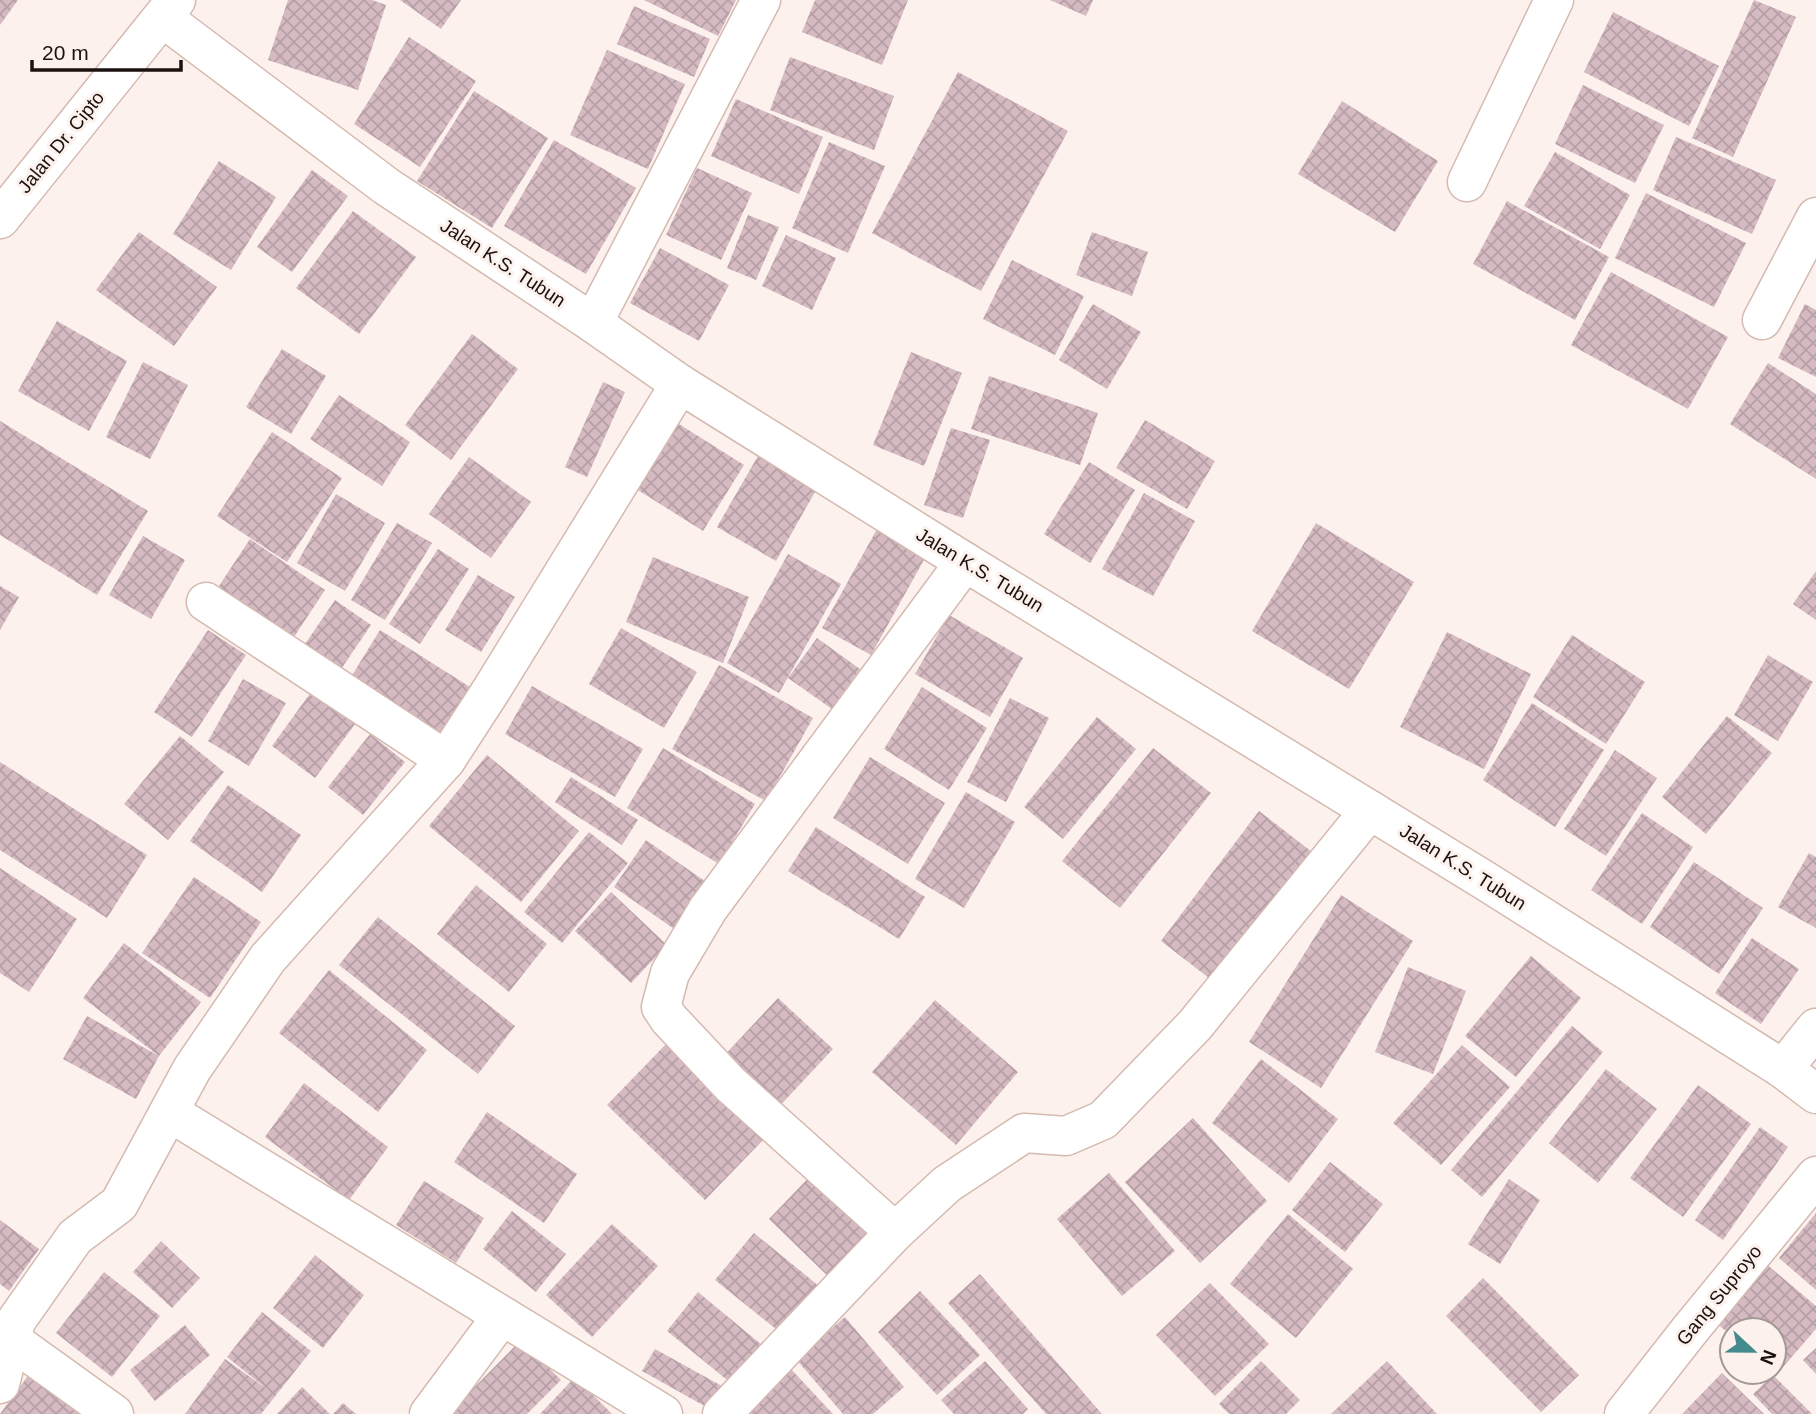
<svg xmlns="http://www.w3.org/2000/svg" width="1816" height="1414" font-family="Helvetica,sans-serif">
  <defs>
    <pattern id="building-cross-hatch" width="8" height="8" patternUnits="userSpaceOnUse" patternTransform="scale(1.75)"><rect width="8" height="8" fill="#d5bac2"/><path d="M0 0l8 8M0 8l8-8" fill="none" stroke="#b69fa6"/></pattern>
  </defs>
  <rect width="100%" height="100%" fill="#fcf1ed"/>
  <!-- building -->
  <g fill="url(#building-cross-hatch)">
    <path d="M0,0H18L0,25Z"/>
    <path d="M288,0H372L386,5L358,90L268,60Z"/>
    <path d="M400,0H461L441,29Z"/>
    <path d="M644,0H736L718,36Z"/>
    <path d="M815,0H908L882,65L802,32Z"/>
    <path d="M1050,0H1093L1086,16Z"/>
    <path d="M1754,0L1796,17L1733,157L1692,138Z"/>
    <path d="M634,6L710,39L694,77L617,44Z"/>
    <path d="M1613,12L1719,66L1689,126L1584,72Z"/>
    <path d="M409,37L476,81L420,167L354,124Z"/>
    <path d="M607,50L685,84L648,169L570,135Z"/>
    <path d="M790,57L894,96L874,150L770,110Z"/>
    <path d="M958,72L1068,131L981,291L872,233Z"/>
    <path d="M1583,85L1664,125L1635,183L1555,144Z"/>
    <path d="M474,91L548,138L492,228L417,181Z"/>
    <path d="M736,99L823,137L799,194L711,156Z"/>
    <path d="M1342,101L1438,161L1395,232L1298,174Z"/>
    <path d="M1676,137L1776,180L1752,234L1653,190Z"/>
    <path d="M554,140L636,188L586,274L504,226Z"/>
    <path d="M829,142L885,166L848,253L792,228Z"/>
    <path d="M1555,152L1630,195L1600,249L1524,206Z"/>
    <path d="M219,161L276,197L231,270L173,234Z"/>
    <path d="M697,168L752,193L721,260L666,235Z"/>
    <path d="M312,170L348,196L292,272L257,247Z"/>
    <path d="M1646,193L1746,243L1714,307L1615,258Z"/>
    <path d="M1507,201L1609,257L1575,320L1473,264Z"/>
    <path d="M353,211L416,257L359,334L296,288Z"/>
    <path d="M748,215L779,227L756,280L727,268Z"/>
    <path d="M139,232L217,287L174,346L96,290Z"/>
    <path d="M1092,232L1148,252L1132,296L1076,275Z"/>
    <path d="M786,235L836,258L812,310L762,286Z"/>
    <path d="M660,248L729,285L699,341L630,303Z"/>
    <path d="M1012,260L1084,296L1055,355L983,319Z"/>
    <path d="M1611,272L1728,337L1688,409L1571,345Z"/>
    <path d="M1093,304L1141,332L1107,389L1059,360Z"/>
    <path d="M1805,304L1816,310V377L1778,358Z"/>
    <path d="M57,321L127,361L89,431L18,391Z"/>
    <path d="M472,334L518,369L451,460L405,425Z"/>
    <path d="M282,349L326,376L291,434L246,407Z"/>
    <path d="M911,352L962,373L924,466L873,445Z"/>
    <path d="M143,362L188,385L150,459L106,437Z"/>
    <path d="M1768,363L1816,394V479L1730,424Z"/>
    <path d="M989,376L1098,413L1080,465L971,429Z"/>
    <path d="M603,382L625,392L587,477L565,467Z"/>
    <path d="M339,395L410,442L382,486L310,439Z"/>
    <path d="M671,419L744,465L703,531L630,485Z"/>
    <path d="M1145,420L1215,461L1187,509L1116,468Z"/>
    <path d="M0,421L148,511L97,595L0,535Z"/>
    <path d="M951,428L990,440L963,518L924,505Z"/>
    <path d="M272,432L342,478L287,562L217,516Z"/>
    <path d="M762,449L820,483L776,561L717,527Z"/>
    <path d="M469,457L531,502L491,558L429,514Z"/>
    <path d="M1089,462L1135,490L1090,563L1044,534Z"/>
    <path d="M1144,493L1195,521L1153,596L1102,569Z"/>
    <path d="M336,494L385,523L345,591L297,563Z"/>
    <path d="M881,522L930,549L871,655L822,628Z"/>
    <path d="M397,523L432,543L385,620L351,600Z"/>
    <path d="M1316,523L1414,582L1349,689L1252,631Z"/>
    <path d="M143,536L185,560L151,619L109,595Z"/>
    <path d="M250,539L325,590L290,643L215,592Z"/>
    <path d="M438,549L469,569L420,644L389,624Z"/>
    <path d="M788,554L841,584L779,693L727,663Z"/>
    <path d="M653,557L749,597L723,663L626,622Z"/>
    <path d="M1816,571V620L1793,604Z"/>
    <path d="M478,575L515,597L481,652L445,630Z"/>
    <path d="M0,586L19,597L0,630Z"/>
    <path d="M335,600L371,625L337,675L301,650Z"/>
    <path d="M949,615L1023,658L990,717L915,674Z"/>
    <path d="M621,628L697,672L664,728L589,684Z"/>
    <path d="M208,630L246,655L192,737L154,712Z"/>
    <path d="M380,630L470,687L437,742L346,685Z"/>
    <path d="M1447,632L1531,674L1484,769L1400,727Z"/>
    <path d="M1572,635L1645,682L1606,744L1533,697Z"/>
    <path d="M817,638L860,669L832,709L788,678Z"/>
    <path d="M1768,655L1813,682L1778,741L1734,715Z"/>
    <path d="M719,665L813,718L766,801L672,749Z"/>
    <path d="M243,679L286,703L249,766L208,741Z"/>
    <path d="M532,686L643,749L615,797L505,734Z"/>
    <path d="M922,687L987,728L949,790L884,749Z"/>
    <path d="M314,688L358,720L315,778L272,746Z"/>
    <path d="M1010,698L1049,718L1006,802L967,782Z"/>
    <path d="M1532,703L1604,750L1555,827L1483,780Z"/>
    <path d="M1727,716L1772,753L1706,834L1662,797Z"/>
    <path d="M1097,717L1136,749L1063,839L1024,807Z"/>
    <path d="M370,734L405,762L363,815L328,787Z"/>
    <path d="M180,736L224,772L168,840L124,804Z"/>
    <path d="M663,748L755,804L719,864L627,808Z"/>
    <path d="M1153,748L1211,793L1120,908L1062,861Z"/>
    <path d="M1615,750L1657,778L1606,856L1564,829Z"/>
    <path d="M487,755L579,831L521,902L429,826Z"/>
    <path d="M870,757L945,803L908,864L833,818Z"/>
    <path d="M0,762L147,855L107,918L0,850Z"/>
    <path d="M571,777L638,820L622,845L555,802Z"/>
    <path d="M228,785L301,835L262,892L190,841Z"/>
    <path d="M966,792L1015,822L964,908L915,879Z"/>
    <path d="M1259,811L1316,855L1218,985L1161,941Z"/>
    <path d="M1642,813L1693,847L1642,924L1591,890Z"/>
    <path d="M816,827L925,897L899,939L788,871Z"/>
    <path d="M589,832L628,863L562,943L524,912Z"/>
    <path d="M646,840L709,884L677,931L614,887Z"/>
    <path d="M1809,853L1816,857V928L1778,907Z"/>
    <path d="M1694,862L1763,908L1719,974L1650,927Z"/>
    <path d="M0,868L77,919L29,992L0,973Z"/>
    <path d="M194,877L261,922L210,998L142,953Z"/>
    <path d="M476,885L547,944L509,992L437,934Z"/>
    <path d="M611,892L667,945L631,983L575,931Z"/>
    <path d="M1341,895L1413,941L1321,1088L1249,1042Z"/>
    <path d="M378,917L515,1026L478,1074L339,965Z"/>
    <path d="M1752,938L1799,969L1761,1024L1715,993Z"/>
    <path d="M124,943L201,1002L159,1056L136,1099L63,1059L87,1016L159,1056L83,998Z"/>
    <path d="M1531,956L1581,998L1516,1077L1465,1036Z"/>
    <path d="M1408,967L1466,991L1433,1074L1375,1052Z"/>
    <path d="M329,970L427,1050L378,1112L279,1033Z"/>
    <path d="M778,998L833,1049L774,1112L720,1060Z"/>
    <path d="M935,1000L1018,1072L956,1145L872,1072Z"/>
    <path d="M1572,1026L1603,1052L1482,1197L1451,1170Z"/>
    <path d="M667,1043L764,1139L705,1200L607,1105Z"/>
    <path d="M1462,1045L1510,1087L1441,1165L1393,1123Z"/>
    <path d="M1261,1059L1338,1119L1289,1183L1212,1123Z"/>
    <path d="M1606,1069L1657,1109L1598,1183L1549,1143Z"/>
    <path d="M304,1083L388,1147L349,1200L265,1137Z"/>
    <path d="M1698,1085L1751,1124L1683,1217L1630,1178Z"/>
    <path d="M487,1112L577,1174L544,1223L454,1162Z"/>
    <path d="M1193,1118L1267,1201L1200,1263L1125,1182Z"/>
    <path d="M1760,1127L1788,1147L1723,1240L1695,1220Z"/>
    <path d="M1330,1162L1383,1204L1345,1252L1292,1210Z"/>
    <path d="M818,1168L887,1234L837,1285L769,1219Z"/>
    <path d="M1109,1173L1175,1251L1122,1296L1057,1219Z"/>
    <path d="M1509,1179L1540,1200L1500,1264L1468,1244Z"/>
    <path d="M424,1181L484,1218L456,1263L396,1225Z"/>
    <path d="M512,1211L566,1254L536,1292L483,1249Z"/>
    <path d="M1816,1213V1290L1779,1258Z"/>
    <path d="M1288,1214L1353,1269L1296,1338L1230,1284Z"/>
    <path d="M0,1220L39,1249L9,1291L0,1284Z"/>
    <path d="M612,1224L658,1266L592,1337L546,1295Z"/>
    <path d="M754,1233L825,1291L787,1338L715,1280Z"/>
    <path d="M161,1241L200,1278L172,1308L133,1272Z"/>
    <path d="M315,1255L364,1295L323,1348L273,1308Z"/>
    <path d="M1765,1263L1816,1306V1329L1777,1374L1774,1371V1330H1732V1336L1715,1322Z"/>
    <path d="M104,1272L160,1316L112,1377L56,1333Z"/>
    <path d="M980,1274L1102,1414H1046L948,1303Z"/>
    <path d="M1483,1278L1579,1375L1541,1412L1446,1316Z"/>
    <path d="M1210,1283L1269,1344L1215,1396L1156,1335Z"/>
    <path d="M920,1291L980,1355L937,1395L878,1332Z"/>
    <path d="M698,1292L768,1350L737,1388L667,1331Z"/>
    <path d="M262,1312L311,1351L261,1414H185L225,1359L267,1389L227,1357Z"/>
    <path d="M845,1317L904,1387L873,1414H843L796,1359Z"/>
    <path d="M185,1325L210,1355L155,1401L130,1370Z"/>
    <path d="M521,1340L561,1380L527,1414H448Z"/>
    <path d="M1816,1348V1374L1803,1360Z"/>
    <path d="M655,1349L729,1390L717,1413L642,1371Z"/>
    <path d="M985,1361L1028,1409L1023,1414H954L941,1400Z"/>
    <path d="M1261,1361L1300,1400L1286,1414H1229L1219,1404Z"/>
    <path d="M1387,1361L1437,1414H1331Z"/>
    <path d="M790,1368L833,1414H741Z"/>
    <path d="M30,1373L84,1414H0Z"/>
    <path d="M1722,1373L1764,1414H1682Z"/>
    <path d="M1773,1375L1812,1414H1772L1753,1394Z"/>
    <path d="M575,1377L612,1414H540Z"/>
    <path d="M302,1387L330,1414H277Z"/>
    <path d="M343,1403L356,1414H333Z"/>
  </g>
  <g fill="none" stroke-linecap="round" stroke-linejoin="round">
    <defs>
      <g id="minor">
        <path d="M163,18L386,186L593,323L680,384L965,562L1484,880L1783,1069L1816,1094"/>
        <path d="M1467,182L1554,0"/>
        <path d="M0,219L176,0"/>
        <path d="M1762,320L1816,217"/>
        <path d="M593,323L761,0"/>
        <path d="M206,602L446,760"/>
        <path d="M1783,1069L1816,1028"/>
        <path d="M169,1112L663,1414"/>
        <path d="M895,1232L730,1084L669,1019L661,1007L670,973L708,909L965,562"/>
        <path d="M11,1340L114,1414"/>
        <path d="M0,1384L16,1321L75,1237L119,1204L192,1069L268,958L446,760L492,689L680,384"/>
        <path d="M429,1414L502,1316"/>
        <path d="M722,1414L895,1232L947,1184L1024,1133L1066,1136L1103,1120L1195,1025L1370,810"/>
        <path d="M1624,1414L1689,1331L1816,1176"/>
      </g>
    </defs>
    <!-- minor casing -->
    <use href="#minor" stroke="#d4bab0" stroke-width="41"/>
    <!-- minor -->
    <use href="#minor" stroke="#fff" stroke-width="38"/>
  </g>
  <g text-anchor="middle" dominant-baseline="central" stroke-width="6" stroke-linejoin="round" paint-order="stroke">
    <!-- street labels -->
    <g font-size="19" fill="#1b120f" stroke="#fcf1ed">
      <text transform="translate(61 142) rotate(-51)">Jalan Dr. Cipto</text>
      <text transform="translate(503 263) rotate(33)">Jalan K.S. Tubun</text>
      <text transform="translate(980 570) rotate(31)">Jalan K.S. Tubun</text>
      <text transform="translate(1463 867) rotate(32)">Jalan K.S. Tubun</text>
      <text transform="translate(1719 1295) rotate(-51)">Gang Suproyo</text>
    </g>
  </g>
  <!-- north arrow -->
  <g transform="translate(1753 1351) rotate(112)"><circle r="33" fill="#fcf1ed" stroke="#a29894" stroke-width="2"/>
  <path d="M0-5L12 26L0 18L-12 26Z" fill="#438b8d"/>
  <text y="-10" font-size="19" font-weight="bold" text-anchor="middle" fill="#1b120f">N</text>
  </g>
  <!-- scale -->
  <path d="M32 60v10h149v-10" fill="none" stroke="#1b120f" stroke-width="3.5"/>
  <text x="42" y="60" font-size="21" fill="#1b120f" stroke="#fcf1ed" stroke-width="5" paint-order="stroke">20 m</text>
</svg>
